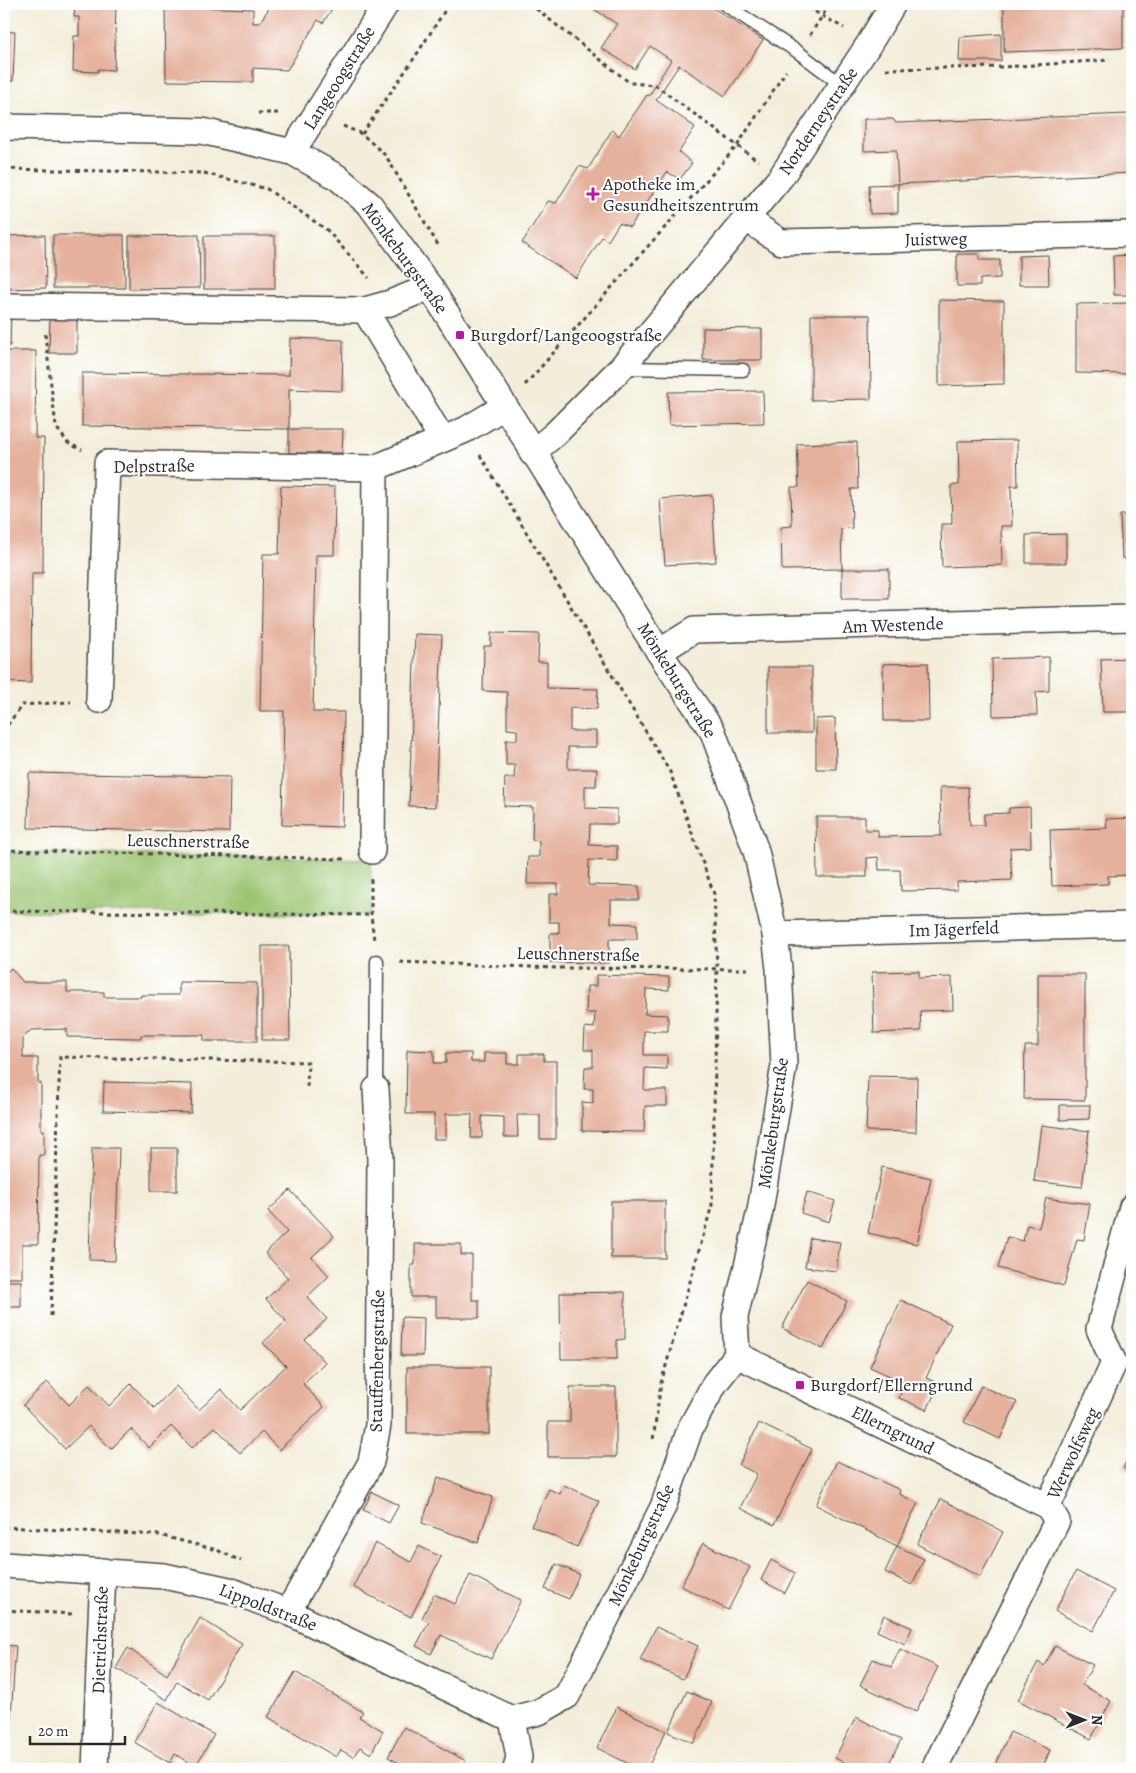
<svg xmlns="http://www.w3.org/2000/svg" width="1136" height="1773" font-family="Alegreya,serif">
  <rect width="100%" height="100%" fill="#fff"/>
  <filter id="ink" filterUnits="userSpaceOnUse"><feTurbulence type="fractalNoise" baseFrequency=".02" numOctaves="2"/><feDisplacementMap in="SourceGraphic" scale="10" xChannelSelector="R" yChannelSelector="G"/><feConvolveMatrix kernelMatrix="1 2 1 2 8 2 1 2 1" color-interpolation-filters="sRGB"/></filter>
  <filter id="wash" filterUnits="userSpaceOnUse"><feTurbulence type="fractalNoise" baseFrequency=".0096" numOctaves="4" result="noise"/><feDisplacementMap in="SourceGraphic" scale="20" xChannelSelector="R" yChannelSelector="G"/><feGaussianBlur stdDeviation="1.12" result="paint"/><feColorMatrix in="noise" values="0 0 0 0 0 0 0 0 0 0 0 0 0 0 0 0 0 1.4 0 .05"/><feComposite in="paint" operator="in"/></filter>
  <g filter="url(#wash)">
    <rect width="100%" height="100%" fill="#f3edd9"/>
    <!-- green -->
    <path fill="#9bc572" stroke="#63784e" d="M4,852L371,859V915L4,911Z"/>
    <g id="blocks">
      <!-- building -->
      <g fill="#e5b19d">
        <path d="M75,4H116L114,70L98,69V72L73,71L74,36H79V17H74Z"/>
        <path d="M272,4H335L323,23L318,20L287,70L253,68V82L166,81L165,6L253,9V23H259Z"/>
        <path d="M586,4H707L763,40L725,96L679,65L656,100L695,127L679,152L692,163L680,179L667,172L630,227L619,223L608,241L602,237L576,278L522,243L548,201L556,203L579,166L588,169L612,130L619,136L647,95L649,96L671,60L650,46L635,69L601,48L617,24Z"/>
        <path d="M1004,4H1123V48L1004,52Z"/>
        <path d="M4,31L15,32L13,81L4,80Z"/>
        <path d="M1001,34V61H959L960,37Z"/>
        <path d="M1129,114L1132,173L898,184V213L870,214L869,185L898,184L896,150L864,151V119H893L896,123Z"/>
        <path d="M45,235L46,288L4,289V236Z"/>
        <path d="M53,235H124L125,288H53Z"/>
        <path d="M199,235L200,288L129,289V236Z"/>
        <rect x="204" y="236" width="71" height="53"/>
        <path d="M957,254H979V260H1000V278L980,279V286H957Z"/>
        <path d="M1048,255L1049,285H1019V256Z"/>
        <path d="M1132,255V279H1129V295H1114L1113,256Z"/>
        <path d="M939,300L1004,301V384L939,386Z"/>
        <path d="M1132,303V374L1076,373V304Z"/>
        <path d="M4,314H11L10,346H4Z"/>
        <path d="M50,314H77V353H49Z"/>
        <path d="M811,315H870L871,399L811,400Z"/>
        <path d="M703,328L762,329V360H703Z"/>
        <path d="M290,338L343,340L342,391L289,389V429L82,426V373L289,375Z"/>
        <path d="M4,351H36L35,438H44L43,573H32L31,683L4,682Z"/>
        <path d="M763,391L764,423L669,425L668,392Z"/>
        <path d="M289,429H343L342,453H289Z"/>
        <path d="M1017,440L1018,486H1011L1012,526H1001L1002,565L942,567L941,524H952L951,485H959L958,441Z"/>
        <path d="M857,442L858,489H851L852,528L841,529L842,569L782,570L781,527L792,526L791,487H799L797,444Z"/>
        <path d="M281,486L335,487L334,555H316L313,712H344L342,827L282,825L284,711H260L263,554H279Z"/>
        <path d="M712,495L716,562L665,565L660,499Z"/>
        <path d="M1120,515H1132V558H1122Z"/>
        <path d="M1066,534V563H1026V535Z"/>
        <rect x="842" y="569" width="47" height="30"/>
        <path d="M491,633L539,634L538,662H547V688L598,689L597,709L570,708V731H596V747H568V769H597L596,786H585V808L617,809V824H590L589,845L617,846V861L589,860L588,885L639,886V900H611V923L637,924V939H609V963L550,962V933H559V922H549V894H558V884H527L528,857H539V841L532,840L533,807L504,806L505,778H514L515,765H506V740H517V730L507,729V692L483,691L484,646H491Z"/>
        <path d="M415,634L442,635L435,807L409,806Z"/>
        <path d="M1049,657V691L1036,692L1037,715L993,716L992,659Z"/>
        <path d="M1132,658V712H1103L1101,659Z"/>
        <path d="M928,663L929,721H884L883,664Z"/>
        <rect x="768" y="667" width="44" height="66"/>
        <path d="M835,718L836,769H816V719Z"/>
        <path d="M29,773L230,777L229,832L28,828Z"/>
        <path d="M940,787H968L970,825H984V814L1009,813V808L1030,807L1031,847L1010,848L1012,880L957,882V890L901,891L900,870H879L878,857L867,858V877H817L816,817H865V830H878V837L941,836Z"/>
        <path d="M1132,818V875L1108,876V884L1052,886L1050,830L1107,828L1106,819Z"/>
        <path d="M262,946H289L290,1040H262Z"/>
        <path d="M11,968L23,982H67V992H104V997H141V995H179V982L257,983V1041H204V1035H141V1038L67,1037V1029L31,1030L23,1038V1058H38V1083H41V1130H44V1155H39L38,1244H22V1278H4V975Z"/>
        <path d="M919,971V978L952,977L953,1010L920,1011L921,1031L874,1033L872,972Z"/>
        <path d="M1038,974H1085V1100L1024,1099L1025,1046H1038Z"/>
        <path d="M596,975L669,977V990L646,989L645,1014L668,1015V1031H644V1055H667V1069L645,1068L644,1090H667V1106H645L644,1132L582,1131V1102L593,1103V1089H584L585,1067H593V1050H584L585,1027L594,1028L595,1013H586L587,986H596Z"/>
        <path d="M407,1050L434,1051V1063H446V1053H471V1062H484V1053H507V1064H519V1054H544V1061H556V1139H540V1115H517L518,1137H504V1117L482,1116V1138H471L472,1114H446V1139H434V1114H406Z"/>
        <path d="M868,1076L917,1077L916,1132L866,1131Z"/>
        <path d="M104,1082L192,1084L191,1113L103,1111Z"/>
        <path d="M1060,1105H1090L1089,1119L1060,1120Z"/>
        <path d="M1041,1125L1089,1131L1082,1187L1034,1181Z"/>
        <path d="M92,1148H119L115,1261L89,1260Z"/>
        <rect x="151" y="1148" width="26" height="43"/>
        <path d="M882,1167L931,1178L917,1244L868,1233Z"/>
        <path d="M290,1190L334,1236L312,1257L329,1276L307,1297L327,1319L305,1340L325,1362L303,1384L324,1407L279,1450L262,1432L240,1453L215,1427L192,1448L171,1426L149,1448L131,1429L111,1449L89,1426L65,1449L23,1405L47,1382L69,1405L89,1385L109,1406L131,1384L154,1408L176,1386L199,1410L221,1389L240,1410L286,1366L263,1343L286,1321L266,1299L288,1278L265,1253L287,1232L268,1211Z"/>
        <path d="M807,1192L835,1201L829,1222L801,1213Z"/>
        <path d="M1046,1198L1090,1204L1084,1240L1077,1239L1064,1286L998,1268L1007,1237L1023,1241L1027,1225L1039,1228Z"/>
        <rect x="611" y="1201" width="54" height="57"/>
        <path d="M810,1238L840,1242L836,1271L805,1267Z"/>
        <path d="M415,1244H461V1255H472V1300H479V1318H436V1297H411V1265H415Z"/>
        <path d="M807,1280L847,1301L823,1349L782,1328Z"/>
        <rect x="4" y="1281" width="17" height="26"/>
        <path d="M625,1292V1339L617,1340V1359H561L560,1293Z"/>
        <path d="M901,1300L951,1324L926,1378L939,1384L927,1410L899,1398L905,1383L870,1367Z"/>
        <path d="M402,1317L424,1318L423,1356H401Z"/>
        <rect x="407" y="1367" width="82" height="67"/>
        <path d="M981,1386L1017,1402L1000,1439L964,1422Z"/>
        <path d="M570,1387H616V1457H548V1422H570Z"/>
        <path d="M759,1423L812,1449L774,1525L740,1508L757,1474L739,1465Z"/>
        <path d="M1132,1451V1473L1123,1468Z"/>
        <path d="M837,1461L900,1490L899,1494L918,1503L897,1546L816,1505Z"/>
        <path d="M438,1477L493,1497L478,1543L422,1523Z"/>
        <path d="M564,1485L599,1501L577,1547L531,1526L549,1489L560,1494Z"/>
        <path d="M372,1492L399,1505L389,1523L363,1510Z"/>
        <path d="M941,1499L1003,1532L980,1577L917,1544Z"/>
        <path d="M375,1543L411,1562L419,1546L441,1557L411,1617L353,1587Z"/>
        <path d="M703,1543L750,1567L728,1610L681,1586Z"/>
        <path d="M897,1546L924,1559L912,1585L885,1572Z"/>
        <path d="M771,1560L795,1573L785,1593L761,1580Z"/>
        <path d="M556,1564L579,1574L569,1599L545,1589Z"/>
        <path d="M1076,1571L1114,1591L1093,1631L1055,1611Z"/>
        <path d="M470,1575L521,1600L491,1659L441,1635L431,1654L416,1646L429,1622L422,1618L434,1594L455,1604Z"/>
        <path d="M884,1615L912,1628L905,1644L877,1631Z"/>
        <path d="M200,1618L242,1644L208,1700L177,1681L167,1700L116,1668L128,1648L167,1675Z"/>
        <path d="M656,1627L698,1646L683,1679L640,1660Z"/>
        <path d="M4,1645L16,1646L9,1743L4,1742Z"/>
        <path d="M1055,1646L1093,1665L1082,1685L1111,1701L1091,1739L1018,1700L1038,1662L1044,1666Z"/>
        <path d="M900,1649L938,1667L916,1712L860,1685L873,1659L891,1667Z"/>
        <path d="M295,1672L363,1712L359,1717L383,1731L371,1754L360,1747L353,1757L341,1750L336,1757L268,1717Z"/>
        <path d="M687,1691L712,1702L694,1743L668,1732Z"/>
        <path d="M158,1702L214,1735L195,1767L175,1754L170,1763L134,1742Z"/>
        <path d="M617,1707L666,1731L647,1769H639L597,1748Z"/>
        <path d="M856,1717L901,1740L886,1769H857L835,1758Z"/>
        <path d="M404,1727L466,1761L461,1769H405L406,1767L388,1757Z"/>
        <path d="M1010,1732L1050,1750L1042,1769H993Z"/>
      </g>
    </g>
  </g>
  <g filter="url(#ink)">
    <use href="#blocks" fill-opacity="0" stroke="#494845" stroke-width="1"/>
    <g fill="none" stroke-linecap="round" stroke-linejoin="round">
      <defs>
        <g id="service">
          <path d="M724,4L798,52L842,85"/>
          <path d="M621,368L743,370"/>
          <path d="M376,1089L377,961"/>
        </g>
        <g id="minor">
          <path d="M4,127L202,131L292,152L337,177L370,205L430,287L659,652L713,732L756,851L775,934L779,969L784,1065L760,1211L735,1317L737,1355L715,1383L690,1429L663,1507L567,1696L539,1712L512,1719L519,1757L516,1769"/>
          <path d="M292,152L386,4"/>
          <path d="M747,219L781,242L1132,234"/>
          <path d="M4,306L365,310L390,303L430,287"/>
          <path d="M365,310L442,439"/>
          <path d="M532,453L555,434L621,368L781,177L869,44L893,4"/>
          <path d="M659,652L694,630L1132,618"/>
          <path d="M99,700L107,463L375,468"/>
          <path d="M372,851L375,468L465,430L504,407"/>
          <path d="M775,934L1132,925"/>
          <path d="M737,1355L1048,1506"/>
          <path d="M1048,1506L1114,1363L1099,1329L1132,1207"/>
          <path d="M4,1565L164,1576L229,1590L288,1612L512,1719"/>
          <path d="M288,1612L371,1462L378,1425L380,1160L376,1089"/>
          <path d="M95,1769L103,1571"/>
          <path d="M934,1769L1057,1521L1048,1506"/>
        </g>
      </defs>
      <!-- service casing -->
      <use href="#service" stroke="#494845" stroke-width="15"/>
      <!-- minor casing -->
      <use href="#minor" stroke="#494845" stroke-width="28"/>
      <!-- path -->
      <g stroke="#494845" stroke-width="3" stroke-dasharray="4 4" stroke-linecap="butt">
        <path d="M530,4L630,83L655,85L758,161"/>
        <path d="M801,4L844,28"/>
        <path d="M810,35L830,4"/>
        <path d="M886,69L1002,67L1110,60"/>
        <path d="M258,113H281"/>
        <path d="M343,126L362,134L386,156L438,245"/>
        <path d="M362,134L415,57L449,4"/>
        <path d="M4,169L204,173L267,189L327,230L369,278"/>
        <path d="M45,334L56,427L68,443L82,450"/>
        <path d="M525,385L737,146L786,71"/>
        <path d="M480,455L670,772L714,894L717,969L712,1205L661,1383L653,1440"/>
        <path d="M4,740V730L22,705L71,702"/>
        <path d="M4,850L346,859"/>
        <path d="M371,879V915L374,940"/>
        <path d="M4,911L371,915"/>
        <path d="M400,962L556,968L751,969"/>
        <path d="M51,1316L60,1057L308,1062L307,1087"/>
        <path d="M4,1527L159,1535L217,1550L241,1561"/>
        <path d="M4,1610L73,1614"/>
      </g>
      <!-- service -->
      <use href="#service" stroke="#fff" stroke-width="12"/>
      <!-- minor -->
      <use href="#minor" stroke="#fff" stroke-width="25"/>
    </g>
  </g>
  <!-- markers -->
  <g fill="#b5179e" stroke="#fff" stroke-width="2">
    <path d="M590.5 186.5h5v5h5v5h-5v5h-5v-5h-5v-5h5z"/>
    <rect x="455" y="330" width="10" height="10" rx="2.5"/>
    <rect x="795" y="1380" width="10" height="10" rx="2.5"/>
  </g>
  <g text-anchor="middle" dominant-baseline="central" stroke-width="4" stroke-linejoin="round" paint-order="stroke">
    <!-- street labels -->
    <g font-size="18" fill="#2b2b2b" stroke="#fff">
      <text transform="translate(339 78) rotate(-58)">Langeoogstraße</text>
      <text transform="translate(818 121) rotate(-56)">Norderneystraße</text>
      <text transform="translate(936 239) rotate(-1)">Juistweg</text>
      <text transform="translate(405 258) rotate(54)">Mönkeburgstraße</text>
      <text transform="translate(154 466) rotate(-1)">Delpstraße</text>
      <text transform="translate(893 625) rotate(-2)">Am Westende</text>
      <text transform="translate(677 680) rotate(58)">Mönkeburgstraße</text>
      <text transform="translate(188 841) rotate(1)">Leuschnerstraße</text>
      <text transform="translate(954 929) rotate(-2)">Im Jägerfeld</text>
      <text transform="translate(578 954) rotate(1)">Leuschnerstraße</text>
      <text transform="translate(773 1123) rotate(-82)">Mönkeburgstraße</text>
      <text transform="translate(377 1361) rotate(-89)">Stauffenbergstraße</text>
      <text transform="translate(893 1430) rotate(26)">Ellerngrund</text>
      <text transform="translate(1073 1453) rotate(-65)">Werwolfsweg</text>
      <text transform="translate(641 1545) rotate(-65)">Mönkeburgstraße</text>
      <text transform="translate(268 1607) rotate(21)">Lippoldstraße</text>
      <text transform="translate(100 1640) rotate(-88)">Dietrichstraße</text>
    </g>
    <!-- poi labels -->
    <g font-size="18" fill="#2b2b2b" stroke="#fff" text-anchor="start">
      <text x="603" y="184">Apotheke im<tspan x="603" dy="21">Gesundheitszentrum</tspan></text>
      <text x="470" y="335">Burgdorf/Langeoogstraße</text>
      <text x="810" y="1385">Burgdorf/Ellerngrund</text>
    </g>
  </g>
  <!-- margin -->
  <rect width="1136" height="1773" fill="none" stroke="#fff" stroke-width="20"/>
  <!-- north arrow -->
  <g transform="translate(1084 1720) rotate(90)" stroke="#ffffff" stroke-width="4" paint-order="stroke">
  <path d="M0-4L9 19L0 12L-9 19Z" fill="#2b2b2b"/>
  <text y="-8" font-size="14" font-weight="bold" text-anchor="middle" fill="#2b2b2b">N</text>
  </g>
  <!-- scale -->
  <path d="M30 1736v8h95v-8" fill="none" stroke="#2b2b2b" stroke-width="2.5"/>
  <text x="38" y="1736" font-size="15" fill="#2b2b2b" stroke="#ffffff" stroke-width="4" paint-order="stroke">20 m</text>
</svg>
